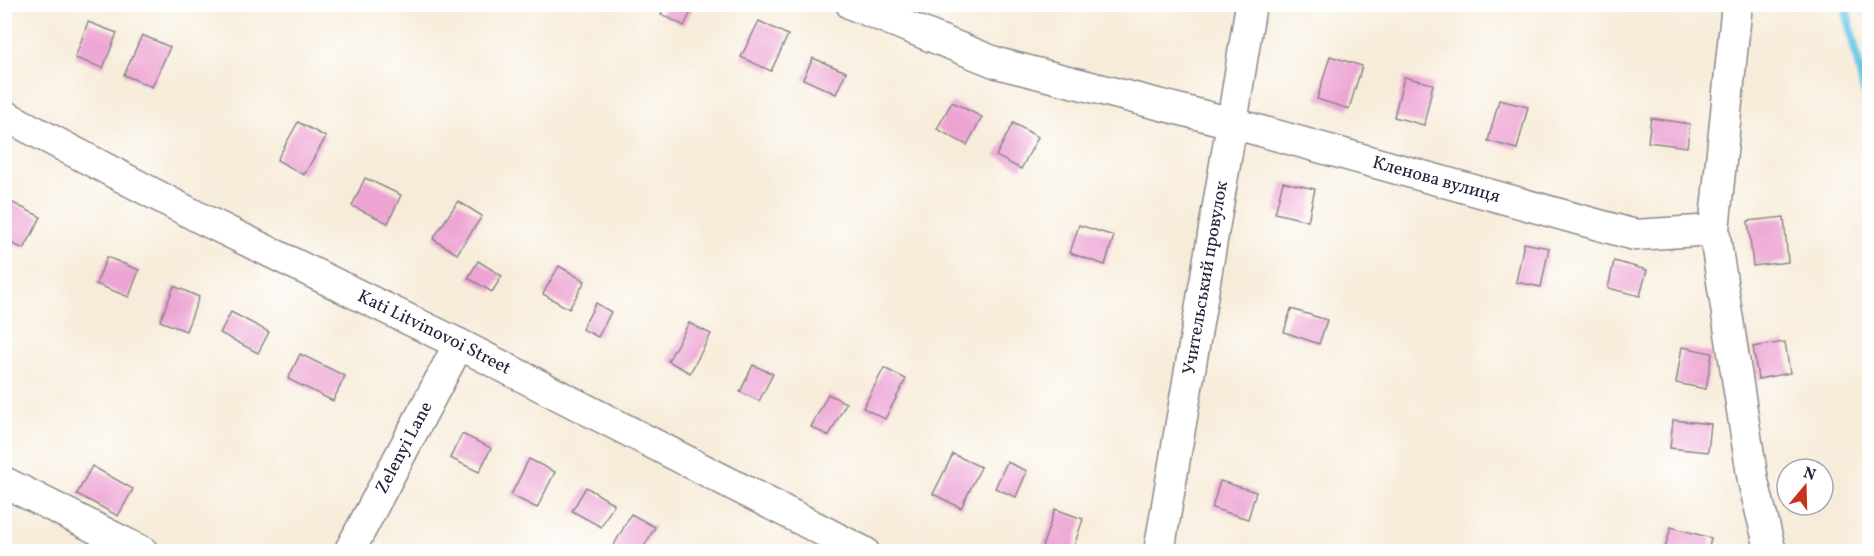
<svg xmlns="http://www.w3.org/2000/svg" width="1874" height="556" font-family="Vollkorn,serif">
  <rect width="100%" height="100%" fill="#fff"/>
  <filter id="ink" filterUnits="userSpaceOnUse"><feTurbulence type="fractalNoise" baseFrequency=".0167" numOctaves="2"/><feDisplacementMap in="SourceGraphic" scale="12" xChannelSelector="R" yChannelSelector="G"/><feConvolveMatrix kernelMatrix="1 2 1 2 8 2 1 2 1" color-interpolation-filters="sRGB"/></filter>
  <filter id="wash" filterUnits="userSpaceOnUse"><feTurbulence type="fractalNoise" baseFrequency=".008" numOctaves="4" result="noise"/><feDisplacementMap in="SourceGraphic" scale="24" xChannelSelector="R" yChannelSelector="G"/><feGaussianBlur stdDeviation="1.35" result="paint"/><feColorMatrix in="noise" values="0 0 0 0 0 0 0 0 0 0 0 0 0 0 0 0 0 1.4 0 .05"/><feComposite in="paint" operator="in"/></filter>
  <g filter="url(#wash)">
    <rect width="100%" height="100%" fill="#f7ecd9"/>
    <g fill="none" stroke-linecap="round" stroke-linejoin="round">
      <!-- stream -->
      <path stroke="#66c6e5" stroke-width="9" d="M1845,4L1870,117"/>
    </g>
    <g id="blocks">
      <!-- building -->
      <g fill="#eda4d3">
        <path d="M666,4H695L684,26L661,14Z"/>
        <path d="M759,21L788,35L771,71L741,57Z"/>
        <path d="M88,22L117,33L103,68L75,58Z"/>
        <path d="M142,35L170,47L152,87L124,75Z"/>
        <path d="M1330,56L1362,66L1349,109L1317,99Z"/>
        <path d="M813,58L846,72L836,94L803,79Z"/>
        <path d="M1404,77L1433,84L1424,125L1394,117Z"/>
        <path d="M1499,100L1528,107L1517,149L1488,141Z"/>
        <path d="M952,102L982,117L967,145L937,129Z"/>
        <path d="M1651,118L1690,124L1687,147L1648,142Z"/>
        <path d="M298,122L326,137L304,175L277,160Z"/>
        <path d="M1013,123L1038,137L1021,169L996,156Z"/>
        <path d="M365,178L401,195L388,223L352,206Z"/>
        <path d="M1283,182L1315,189L1308,221L1275,213Z"/>
        <path d="M9,201L41,217L24,249L4,240V210Z"/>
        <path d="M458,201L482,216L457,254L433,239Z"/>
        <path d="M1784,217L1788,262L1753,266L1748,221Z"/>
        <path d="M1079,225L1114,236L1105,265L1070,253Z"/>
        <path d="M1524,243L1549,248L1541,287L1516,282Z"/>
        <path d="M107,257L139,270L129,297L96,284Z"/>
        <path d="M478,261L502,276L492,292L468,278Z"/>
        <path d="M1614,261L1647,270L1640,296L1608,288Z"/>
        <path d="M559,266L585,281L569,309L543,294Z"/>
        <path d="M174,286L199,297L186,331L160,321Z"/>
        <path d="M596,303L611,312L598,337L582,329Z"/>
        <path d="M1291,309L1327,320L1319,344L1284,332Z"/>
        <path d="M231,312L269,332L258,353L220,333Z"/>
        <path d="M689,323L711,334L690,373L668,361Z"/>
        <path d="M1785,342L1790,373L1758,379L1753,347Z"/>
        <path d="M1682,347L1712,353L1706,389L1676,383Z"/>
        <path d="M300,354L345,376L333,401L288,379Z"/>
        <path d="M753,365L773,374L759,401L740,392Z"/>
        <path d="M884,368L906,379L885,419L863,408Z"/>
        <path d="M828,394L846,403L829,436L811,427Z"/>
        <path d="M1673,420L1711,424L1708,452L1670,448Z"/>
        <path d="M462,434L491,448L479,472L450,458Z"/>
        <path d="M953,454L981,467L961,508L933,494Z"/>
        <path d="M529,459L555,472L537,508L511,495Z"/>
        <path d="M1007,462L1027,471L1016,497L995,488Z"/>
        <path d="M92,466L133,489L118,516L77,494Z"/>
        <path d="M1220,481L1256,492L1248,519L1212,508Z"/>
        <path d="M586,487L614,504L601,527L572,511Z"/>
        <path d="M1055,509L1083,519L1072,552H1046L1041,550Z"/>
        <path d="M631,514L655,527L641,552H625L614,545Z"/>
        <path d="M1671,527L1711,538L1708,552H1664Z"/>
      </g>
    </g>
  </g>
  <g filter="url(#ink)">
    <use href="#blocks" fill-opacity="0" stroke="#8c878a" stroke-width="1.5"/>
    <g fill="none" stroke-linecap="round" stroke-linejoin="round">
      <defs>
        <g id="street">
          <path id="s1" d="M851,4L997,63L1232,123L1635,235L1714,230L1753,481L1771,552"/>
          <path id="s2" d="M4,115L200,218L459,344L864,552"/>
          <path d="M1714,230L1737,4"/>
          <path d="M4,482L143,552"/>
          <path id="s3" d="M349,552L459,344"/>
          <path id="s4" d="M1159,552L1232,123L1251,4"/>
        </g>
      </defs>
      <!-- street casing -->
      <use href="#street" stroke="#8c878a" stroke-width="33"/>
      <!-- street -->
      <use href="#street" stroke="#fff" stroke-width="30"/>
    </g>
  </g>
  <g text-anchor="middle" dominant-baseline="central" stroke-width="5" stroke-linejoin="round" paint-order="stroke">
    <!-- street labels -->
    <g font-size="18" fill="#22223b" stroke="#fff">
      <text stroke="none"><textPath href="#s1" startOffset="612">Кленова вулиця</textPath></text>
      <text stroke="none"><textPath href="#s4" startOffset="278">Учительський провулок</textPath></text>
      <text stroke="none"><textPath href="#s2" startOffset="482">Kati Litvinovoi Street</textPath></text>
      <text stroke="none"><textPath href="#s3" startOffset="118">Zelenyi Lane</textPath></text>
    </g>
  </g>
  <!-- margin -->
  <rect width="1874" height="556" fill="none" stroke="#fff" stroke-width="24"/>
  <!-- north arrow -->
  <g transform="translate(1805 487) rotate(19)"><circle r="28" fill="#ffffff" stroke="#a7a7b1" stroke-width="1.5"/>
  <path d="M0-4.5L10 22L0 15L-10 22Z" fill="#c8321e"/>
  <text y="-9" font-size="16" font-weight="bold" text-anchor="middle" fill="#22223b">N</text>
  </g>
</svg>
